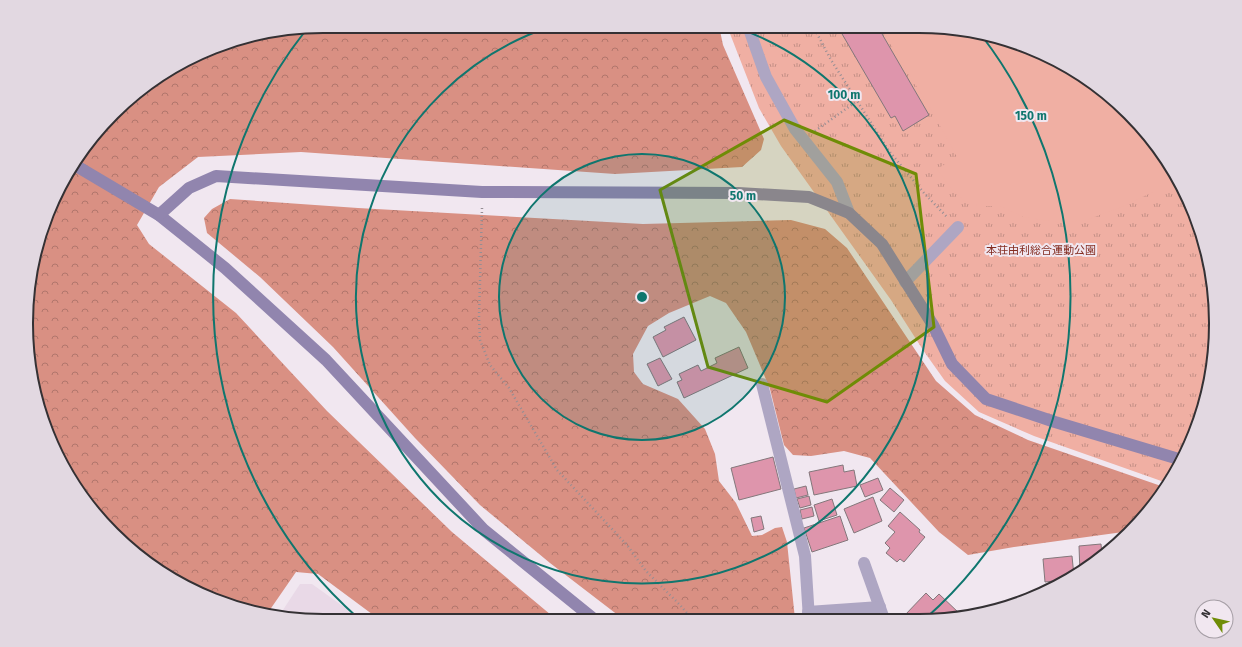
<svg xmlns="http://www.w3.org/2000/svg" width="1242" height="647" font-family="'Fira Sans','Noto Sans JP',sans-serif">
  <defs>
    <pattern id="forest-crowns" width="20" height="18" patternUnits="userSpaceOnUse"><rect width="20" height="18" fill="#d99083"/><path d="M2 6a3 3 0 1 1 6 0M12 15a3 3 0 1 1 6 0" fill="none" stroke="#b1766c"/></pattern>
    <pattern id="park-tufts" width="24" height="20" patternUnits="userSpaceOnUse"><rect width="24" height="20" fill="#f0afa3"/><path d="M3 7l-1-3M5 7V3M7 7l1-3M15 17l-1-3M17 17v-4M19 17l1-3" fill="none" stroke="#c38f86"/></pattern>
  </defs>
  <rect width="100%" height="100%" fill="#f1e7f0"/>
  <!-- built -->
  <path fill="#e9d9e7" d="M300,584H312L362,620H304L279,616Z"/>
  <!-- forest -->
  <g fill="url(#forest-crowns)">
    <path d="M324,26H719L723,45L764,139L761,150L742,167L615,174L301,152L198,157L159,187L137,225L149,244L236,313L327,411L452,532L557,620H380L318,574L296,572L267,614L247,611L192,590L113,534L76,489L49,438L27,343L36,247L76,158L142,88L228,42Z"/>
    <path d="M230,199L358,208L643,224L791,220L825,229L847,248L936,381L975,415L1028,440L1164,487L1142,520L1127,533L1123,532L1014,547L968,555L939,532L870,458L844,451L811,456L793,455L784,445L770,389L746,332L726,303L710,296L669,313L648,326L633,354L634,372L643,384L678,399L705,429L715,454L719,481L736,503L752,536L762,535L775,528L782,527L787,542L795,619H623L550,563L480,505L415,438L333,347L260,277L207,233L204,218L212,209Z"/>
  </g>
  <!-- park -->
  <path fill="url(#park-tufts)" d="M727,26L938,27L1050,57L1100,88L1142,128L1176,175L1200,228L1213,285L1215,343L1206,401L1185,455L1167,483L1034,436L979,412L945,381L923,350L891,300L781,146L759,108Z"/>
  <!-- pitch -->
  <path fill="#f0afa3" d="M880,27H938L995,36L1050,57L1100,88L1142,128L1177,176L1153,192L1119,208L1089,219L1063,223L1023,217L1000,206H980L966,202L953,191L937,169L957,157L932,111Z"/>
  <!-- building -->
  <g fill="#de95ac" stroke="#83777b">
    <path d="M838,27H878L929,115L903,131L895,116L891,118Z"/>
    <path d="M684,317L696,340L663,357L653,337L666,330L664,327Z"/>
    <path d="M739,347L748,368L684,398L677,382L682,380L679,374L698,365L701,371L717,363L715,358Z"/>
    <path d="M660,358L672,379L658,386L647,364Z"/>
    <path d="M773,457L781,489L739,500L731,468Z"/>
    <path d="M843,465L844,472L854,470L857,486L814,495L809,472Z"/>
    <path d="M878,478L883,490L865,497L860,485Z"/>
    <path d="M806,486L808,495L796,498L794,489Z"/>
    <path d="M890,488L904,500L894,512L880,500Z"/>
    <path d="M809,496L811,505L800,508L797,499Z"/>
    <path d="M873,497L882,521L854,533L844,509Z"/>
    <path d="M832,499L837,515L819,521L814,505Z"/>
    <path d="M812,507L814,516L802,519L800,510Z"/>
    <path d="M900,512L920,530L919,532L925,537L904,562L900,559L897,562L886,553L890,548L885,543L895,532L888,526Z"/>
    <path d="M761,516L764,529L754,532L751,518Z"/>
    <path d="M840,516L848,540L812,552L804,528Z"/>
    <path d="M1101,544L1102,555L1080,573L1079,546Z"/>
    <path d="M1072,556L1074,576L1062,583L1054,584V581L1045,582L1043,559Z"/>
    <path d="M926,593L933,600L939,594L959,613L953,618L908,619L905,615Z"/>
  </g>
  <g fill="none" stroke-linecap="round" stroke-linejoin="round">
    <!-- path -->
    <g stroke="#958e94" stroke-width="2.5" stroke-dasharray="1 3" stroke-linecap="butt">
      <path d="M813,26L831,60L889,151L924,193L947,217"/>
      <path d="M815,131L857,101"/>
      <path d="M482,208L479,318L480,340L490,365L509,388L557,470L627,545L646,571L680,605L692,619"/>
    </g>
    <!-- street -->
    <g stroke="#aea6c3" stroke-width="12">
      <path d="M748,26L766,77L795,129L837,182L849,213"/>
      <path d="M905,282L958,227"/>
      <path d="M762,384L805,556L809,619"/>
      <path d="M864,563L884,619"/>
      <path d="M808,612L880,607"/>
    </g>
    <!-- secondary -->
    <g stroke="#9185ae" stroke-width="12">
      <path d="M73,164L159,215L225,268L326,360L484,530L595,620"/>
      <path d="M159,215L189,188L216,176L482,192L738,193L809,197L849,213L882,244L933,325L952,364L986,399L1055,422L1182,460"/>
    </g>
  </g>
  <!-- marked area -->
  <path fill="#6f8c06" fill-opacity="0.2" stroke="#6f8c06" stroke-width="3" stroke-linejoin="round" d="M784,120L916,174L934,327L827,402L708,367L660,190Z"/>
  <!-- distance rings -->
  <circle cx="642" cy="297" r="143" fill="#0f766e" fill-opacity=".12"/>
  <g fill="none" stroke="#0f766e" stroke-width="2">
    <circle cx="642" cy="297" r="143"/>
    <path d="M735 27A286 286 0 1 1 549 27"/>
    <path d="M358 618A429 429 0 0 1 306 30M982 36A429 429 0 0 1 926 618"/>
  </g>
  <g text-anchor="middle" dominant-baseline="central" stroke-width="4" stroke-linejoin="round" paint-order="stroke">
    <!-- park labels -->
    <g font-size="11" fill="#832c21" stroke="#f1e7f0">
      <text x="1041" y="250">本荘由利総合運動公園</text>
    </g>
  </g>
  <!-- crop -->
  <path d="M0 0H1242V647H0ZM323 33H919A290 290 0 0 1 1209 323V324A290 290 0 0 1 919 614H323A290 290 0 0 1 33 324V323A290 290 0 0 1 323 33Z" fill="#e2d8e1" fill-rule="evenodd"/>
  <path fill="none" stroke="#343134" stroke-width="2" d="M323 33H919A290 290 0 0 1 1209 323V324A290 290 0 0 1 919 614H323A290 290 0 0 1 33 324V323A290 290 0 0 1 323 33Z"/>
  <circle cx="642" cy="297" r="6" fill="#0f766e" stroke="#f1e7f0" stroke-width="2"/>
  <g font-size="12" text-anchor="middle" font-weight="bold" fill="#0f766e" stroke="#f1e7f0" stroke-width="4" stroke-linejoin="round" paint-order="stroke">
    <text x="844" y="99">100 m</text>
    <text x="1031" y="120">150 m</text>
    <text x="743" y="200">50 m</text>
  </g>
  <!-- north arrow -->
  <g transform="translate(1214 619) rotate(304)"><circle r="19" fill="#f1e7f0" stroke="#a59ea5"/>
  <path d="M0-3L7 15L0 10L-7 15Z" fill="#6f8c06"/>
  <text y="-6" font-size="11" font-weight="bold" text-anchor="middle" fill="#343134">N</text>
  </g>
</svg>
